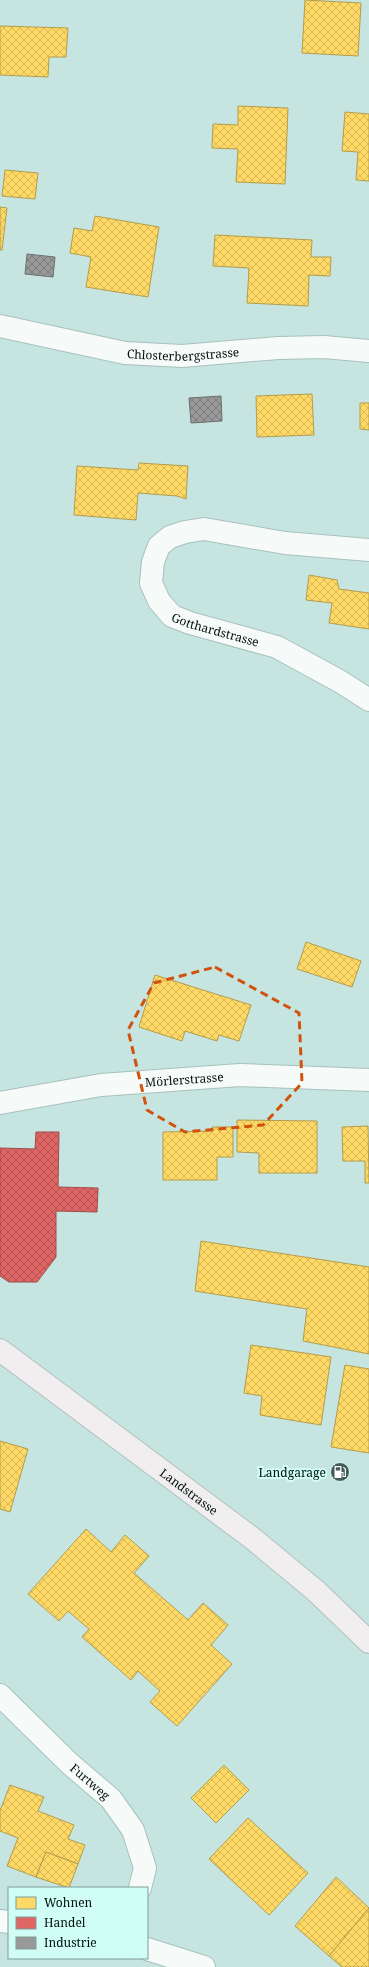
<svg xmlns="http://www.w3.org/2000/svg" width="369" height="1967" font-family="'Noto Serif',serif">
  <defs>
    <pattern id="homes-cross-hatch" width="8" height="8" patternUnits="userSpaceOnUse"><rect width="8" height="8" fill="#ffd966"/><path d="M0 0l8 8M0 8l8-8" fill="none" stroke="#d9b957"/></pattern>
    <pattern id="shops-cross-hatch" width="8" height="8" patternUnits="userSpaceOnUse"><rect width="8" height="8" fill="#e06666"/><path d="M0 0l8 8M0 8l8-8" fill="none" stroke="#b35352"/></pattern>
    <pattern id="industry-cross-hatch" width="8" height="8" patternUnits="userSpaceOnUse"><rect width="8" height="8" fill="#999"/><path d="M0 0l8 8M0 8l8-8" fill="none" stroke="#7a7b7b"/></pattern>
  </defs>
  <rect width="100%" height="100%" fill="#c6e5e0"/>
  <!-- homes -->
  <g fill="url(#homes-cross-hatch)" stroke="#b29d4b">
    <path d="M305,0L361,3L358,56L302,53Z"/>
    <path d="M0,26L68,28L66,57H49L48,77L0,75Z"/>
    <path d="M238,106L288,108L285,184L236,182L238,149L212,148L213,124L238,125Z"/>
    <path d="M345,112L369,114V181L356,180L358,152L342,151Z"/>
    <path d="M5,170L38,173L35,199L2,196Z"/>
    <path d="M0,207L7,208L2,250H0Z"/>
    <path d="M95,216L159,227L148,297L86,287L91,257L70,253L74,228L92,231Z"/>
    <path d="M215,235L312,240L311,257H331L330,276L309,275L308,306L247,303L249,268L213,266Z"/>
    <path d="M312,394L314,435L257,437L256,396Z"/>
    <path d="M360,403H369V430L360,429Z"/>
    <path d="M139,463L188,466L186,499L177,496L138,493L136,520L74,515L77,466L138,470Z"/>
    <path d="M309,575L337,580L339,589L369,593V629L329,623L332,603L306,600Z"/>
    <path d="M306,942L361,961L352,987L297,969Z"/>
    <path d="M155,975L251,1005L239,1041L219,1035L217,1041L185,1031L182,1041L139,1027Z"/>
    <path d="M237,1120L317,1121V1173H259V1153L237,1152Z"/>
    <path d="M368,1126L369,1183H365V1161H343L342,1127Z"/>
    <path d="M212,1127H233V1157H217V1180H163V1132L212,1131Z"/>
    <path d="M201,1241L369,1267V1354L303,1341L307,1309L195,1291Z"/>
    <path d="M251,1345L331,1357L321,1425L260,1415L262,1396L244,1393Z"/>
    <path d="M345,1365L369,1369V1453L331,1447Z"/>
    <path d="M0,1441L28,1449L10,1512L0,1509Z"/>
    <path d="M86,1529L111,1552L125,1535L149,1556L134,1573L188,1620L203,1603L228,1625L211,1645L232,1664L177,1726L150,1702L160,1691L138,1671L131,1680L82,1637L89,1629L68,1611L59,1621L28,1594Z"/>
    <path d="M224,1765L249,1790L216,1823L191,1798Z"/>
    <path d="M10,1785L44,1797L38,1811L74,1825L68,1839L85,1845L78,1864L46,1852L36,1877L7,1866L18,1838L0,1831V1811Z"/>
    <path d="M248,1818L308,1873L269,1915L209,1859Z"/>
    <path d="M46,1852L78,1864L69,1888L36,1877Z"/>
    <path d="M336,1877L369,1908L329,1956L295,1926Z"/>
    <path d="M369,1908V1967H342L329,1956Z"/>
  </g>
  <!-- shops -->
  <path fill="url(#shops-cross-hatch)" stroke="#9d4c4b" d="M36,1132H59L58,1187L98,1188L97,1212L56,1211V1257L37,1282H9L0,1276V1148L35,1149Z"/>
  <!-- industry -->
  <g fill="url(#industry-cross-hatch)" stroke="#6b706f">
    <path d="M27,254L55,257L53,277L25,274Z"/>
    <path d="M221,396L222,421L191,423L189,398Z"/>
  </g>
  <g fill="none" stroke-linecap="round" stroke-linejoin="round">
    <defs>
      <g id="minor">
        <path id="s1" d="M0,326L125,353L182,356L278,348L324,347L369,351"/>
        <path id="s2" d="M369,550L285,543L204,529L185,532L170,537L159,546L153,562L151,583L159,601L172,616L190,623L277,647L341,682L369,700"/>
        <path id="s3" d="M0,1103L101,1085L240,1075L369,1080"/>
        <path id="s4" d="M0,1695L69,1763L111,1799L133,1830L145,1868L140,1888"/>
      </g>
      <g id="tertiary">
        <path d="M0,1921L9,1922"/>
        <path d="M147,1949L204,1967"/>
      </g>
      <g id="primary">
        <path id="s5" d="M0,1350L252,1538L316,1591L369,1642"/>
      </g>
    </defs>
    <!-- minor casing -->
    <use href="#minor" stroke="#a8c1bd" stroke-width="24"/>
    <!-- tertiary casing -->
    <use href="#tertiary" stroke="#a8c1bd" stroke-width="24"/>
    <!-- primary casing -->
    <use href="#primary" stroke="#b3c1bf" stroke-width="24"/>
    <!-- minor -->
    <use href="#minor" stroke="#f6fbfa" stroke-width="22"/>
    <!-- tertiary -->
    <use href="#tertiary" stroke="#f6fbfa" stroke-width="22"/>
    <!-- primary -->
    <use href="#primary" stroke="#f0eeef" stroke-width="22"/>
  </g>
  <!-- marked area -->
  <path fill="none" stroke="#d1520c" stroke-width="3" stroke-dasharray="8 5" stroke-linejoin="round" d="M215,967L299,1013L302,1083L263,1125L185,1132L147,1110L128,1030L154,983Z"/>
  <!-- icons -->
  <defs>
    <symbol id="fuel-disc" viewBox="-11 -11 22 22"><circle r="9.5" fill="#455b57" stroke="#d0fdf4"/><path d="M-5.5-6h7V0h2V4h1.3V-2.5L3-4.5l.8-.8L6-3V5H2.5V1h-1V6h-7ZM-4.2-4.7v3.2H.2V-4.7Z" fill="#fff"/></symbol>
  </defs>
  <g fill-rule="evenodd">
    <use href="#fuel-disc" x="329" y="1461" width="22" height="22"/>
  </g>
  <g text-anchor="middle" dominant-baseline="central" stroke-width="4" stroke-linejoin="round" paint-order="stroke">
    <!-- street labels -->
    <g font-size="12" fill="#00100d" stroke="#d0fdf4">
      <text stroke="none"><textPath href="#s1" startOffset="186">Chlosterbergstrasse</textPath></text>
      <text stroke="none"><textPath href="#s2" startOffset="339">Gotthardstrasse</textPath></text>
      <text stroke="none"><textPath href="#s3" startOffset="186">Mörlerstrasse</textPath></text>
      <text stroke="none"><textPath href="#s5" startOffset="236">Landstrasse</textPath></text>
      <text stroke="none"><textPath href="#s4" startOffset="125">Furtweg</textPath></text>
    </g>
    <!-- poi labels -->
    <g font-size="12" fill="#00100d" stroke="#d0fdf4" text-anchor="end">
      <text x="326" y="1472">Landgarage</text>
    </g>
  </g>
  <!-- legend -->
  <rect x="8" y="1887" width="140" height="72" fill="#d0fdf4" stroke="#7d9e98"/>
  <rect x="16" y="1897" width="20" height="12" fill="#ffd966" stroke="#7d9e98"/>
  <text x="44" y="1907" font-size="12" fill="#00100d">Wohnen</text>
  <rect x="16" y="1917" width="20" height="12" fill="#e06666" stroke="#7d9e98"/>
  <text x="44" y="1927" font-size="12" fill="#00100d">Handel</text>
  <rect x="16" y="1937" width="20" height="12" fill="#999999" stroke="#7d9e98"/>
  <text x="44" y="1947" font-size="12" fill="#00100d">Industrie</text>
</svg>
